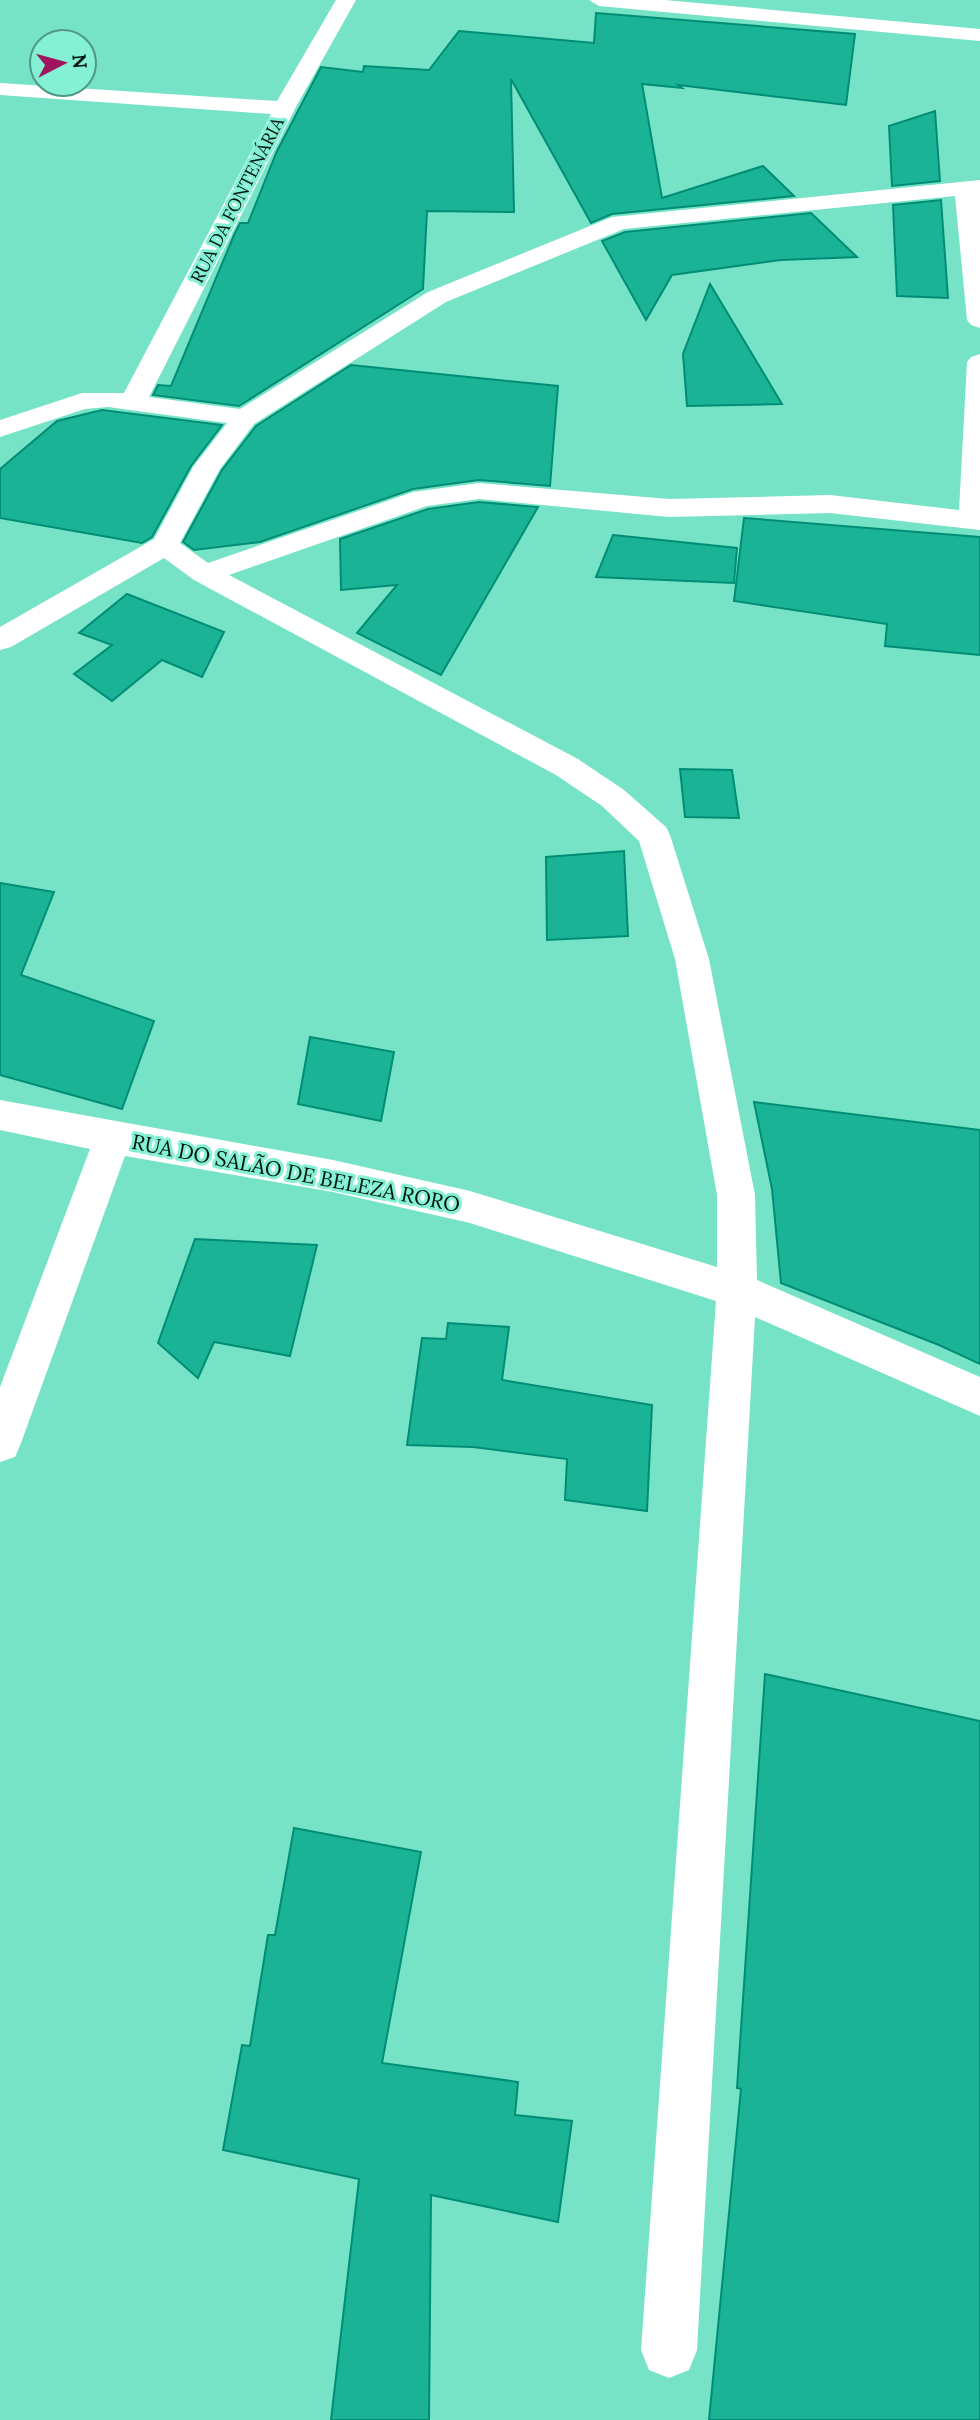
<svg xmlns="http://www.w3.org/2000/svg" width="980" height="2420" font-family="Lora,serif">
  <rect width="100%" height="100%" fill="#76e3c7"/>
  <!-- building -->
  <g fill="#1bb396" stroke="#008d75" stroke-width="2">
    <path d="M596,13L855,34L846,105L678,85L682,88L642,84L662,198L763,166L794,196L612,214L591,223L511,79L514,212L427,211L423,289L239,406L153,395L158,385L171,386L234,235L240,223H248L277,151L321,67L363,72L364,66L429,70L459,31L594,43Z"/>
    <path d="M935,111L940,181L892,186L889,126Z"/>
    <path d="M941,200L948,298L897,296L893,205Z"/>
    <path d="M811,213L857,257L781,260L672,275L646,320L602,241L625,232Z"/>
    <path d="M710,284L782,404L687,406L683,354Z"/>
    <path d="M351,365L558,386L550,486L479,480L413,489L260,542L194,550L183,542L222,470L256,426Z"/>
    <path d="M102,410L222,425L191,466L152,537L142,543L0,518V469L57,421Z"/>
    <path d="M479,502L538,507L441,675L357,633L397,585L341,590L340,539L428,509Z"/>
    <path d="M744,518L980,537V655L885,646L887,624L734,601Z"/>
    <path d="M613,535L737,548L734,583L596,577Z"/>
    <path d="M127,594L224,632L202,677L162,660L112,701L74,674L112,645L79,633Z"/>
    <path d="M680,769L732,770L739,818L685,817Z"/>
    <path d="M624,851L628,936L547,940L546,857Z"/>
    <path d="M0,883L54,892L21,975L154,1021L122,1109L0,1075Z"/>
    <path d="M310,1037L394,1052L381,1121L298,1104Z"/>
    <path d="M754,1102L980,1130V1364L939,1345L781,1283L772,1189Z"/>
    <path d="M195,1239L317,1245L290,1356L214,1342L198,1378L158,1343Z"/>
    <path d="M448,1323L509,1327L502,1380L652,1405L647,1511L565,1500L567,1459L473,1447L407,1445L422,1338L446,1339Z"/>
    <path d="M765,1674L980,1721V2420H709L741,2089L737,2088Z"/>
    <path d="M294,1828L421,1852L382,2063L518,2082L515,2115L572,2121L558,2222L431,2195L429,2420H331L359,2179L223,2150L242,2045L250,2046L268,1935H275Z"/>
  </g>
  <g fill="none" stroke-linecap="round" stroke-linejoin="round">
    <!-- street -->
    <g fill="#fff" fill-rule="evenodd">
      <path d="M336,0H356L297,105L149,397L240,409L428,292L612,217L980,180V328L971,325L967,320L955,196L624,229L446,302L254,424L220,469L180,543L208,563L413,492L479,483L669,499L830,495L959,510L967,362L971,357L980,354V530L830,513L669,517L479,499L427,506L229,575L578,759L624,790L666,827L670,835L709,959L755,1195L757,1280L980,1377V1416L755,1317L697,2350L689,2370L669,2378L649,2370L641,2350L716,1301L470,1223L333,1192L125,1156L21,1443L15,1457L0,1462V1387L90,1149L0,1130V1100L333,1160L470,1191L717,1267V1195L675,959L639,841L602,806L556,775L194,580L164,558L11,647L0,650V627L154,539L193,467L227,423L108,407L85,409L0,437V420L82,393H124L271,114L0,95V83L277,101Z"/>
      <path d="M589,0H665L980,29V41L599,6Z"/>
    </g>
  </g>
  <g text-anchor="middle" dominant-baseline="central" stroke-width="6" stroke-linejoin="round" paint-order="stroke">
    <!-- far-street labels -->
    <g font-size="18" fill="#00150f" stroke="#84f0d4">
      <text transform="translate(237 200) rotate(-63)">RUA DA FONTENÁRIA</text>
    </g>
    <!-- street labels -->
    <g font-size="21" fill="#00150f" stroke="#84f0d4">
      <text transform="translate(296 1173) rotate(11)">RUA DO SALÃO DE BELEZA RORO</text>
    </g>
  </g>
  <!-- north arrow -->
  <g transform="translate(63 63) rotate(84)"><circle r="33" fill="#84f0d4" stroke="#4f9885" stroke-width="2"/>
  <path d="M0-5L12 26L0 18L-12 26Z" fill="#9f135f"/>
  <text y="-10" font-size="19" font-weight="bold" text-anchor="middle" fill="#00150f">N</text>
  </g>
</svg>
